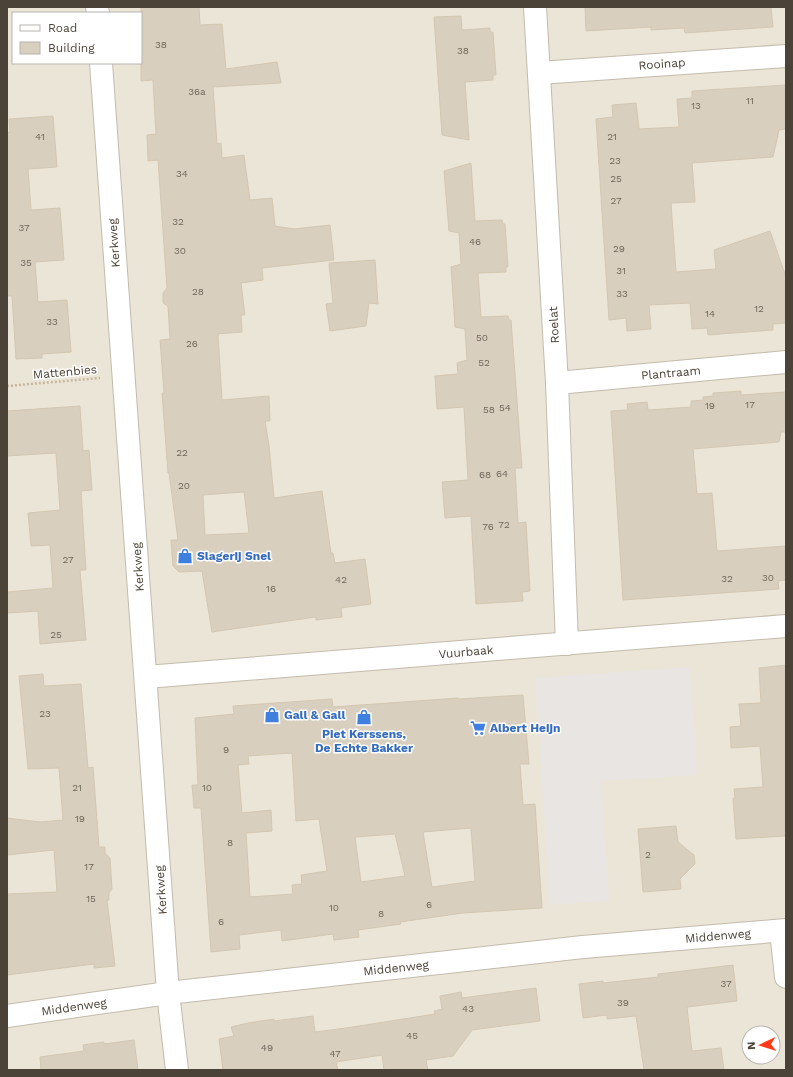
<svg xmlns="http://www.w3.org/2000/svg" width="793" height="1077" font-family="'Work Sans',sans-serif">
  <rect width="100%" height="100%" fill="#f6f3eb"/>
  <!-- residential -->
  <path fill="#ebe5d8" fill-rule="evenodd" d="M7,7H786V1070H7ZM13,13H141V63H13ZM749,1033H773V1057H749Z"/>
  <!-- parking -->
  <path fill="#e8e5e2" d="M690,667L697,775L601,781L609,901L550,905L535,678Z"/>
  <!-- building -->
  <g fill="#d9cfbf" stroke="#d4c7b1" fill-rule="evenodd">
    <path d="M141,7H199L200,25L222,24L226,69L277,62L281,83L213,87L217,144L221,143L222,158L244,155L250,200L272,198L275,226L294,229L330,225L334,260L262,268L263,280L241,283L245,315H241L242,332L218,334L222,400L269,396L270,421H265L269,446L274,498L322,491L331,553H333L335,563L365,559L371,604L341,608L342,617L316,620V617L212,632L202,571L179,572L173,566L171,540H178L169,473H168L162,393H164L160,340L170,339L168,306L163,303V293L167,288L158,160L148,161L147,135L156,134L153,80L141,81ZM244,492L249,533L205,535L203,495Z"/>
    <path d="M585,7H771L773,27L685,33L684,28L651,30V27L586,31Z"/>
    <path d="M461,16L462,30L490,28V32H493L496,75H493V80L465,82L469,140L442,135L434,17Z"/>
    <path d="M786,85V129L779,130L773,157L692,163L695,202L671,203L676,272L716,269L714,250L770,231L786,277V323L773,324V330L708,335L707,328L692,329L690,303L649,305L651,329L627,331L626,318L609,320L596,119L613,117L612,105L636,103L639,129L679,127L677,99L692,98V91Z"/>
    <path d="M53,116L57,167L28,169L31,210L60,208L64,260L35,262L38,302L67,300L71,352L42,354V358L16,359L12,296H7V133L10,132L9,119Z"/>
    <path d="M471,163L475,221L502,220L503,224H505L508,267H506V272L478,273L481,317L508,316L509,320H511L522,468H515L518,523L526,522L530,591L522,592L523,601L476,604L471,516L445,518L442,482L468,480L464,407L437,409L435,376L458,374L457,363L467,360L465,329L455,327L451,267L461,264L459,233L449,231L444,171Z"/>
    <path d="M375,260L378,304L369,303L366,326L330,331L326,304L333,303L329,263Z"/>
    <path d="M741,391V395L786,392V432H781L779,442L693,449L697,494L712,493L717,551L786,546V580L778,581L779,589L623,600L611,411L628,410L627,404L647,402L648,410L691,407V401L703,400V397L713,396V393Z"/>
    <path d="M80,406L83,451L89,450L92,490L81,491L86,570H80L86,640L40,644L38,611L7,613V592L53,588L50,545L31,546L28,513L60,510L56,453L7,456V411Z"/>
    <path d="M786,665V836L736,839L733,798L735,799L734,789L763,787L760,746L731,748L730,727L741,726L739,704L761,703L759,668Z"/>
    <path d="M43,674L44,686L81,684L88,768L93,767L99,847H105V853L110,858L112,889L109,893V900H107L115,966L94,968V964L7,975V894L57,892L54,850L7,855V818L40,822L63,820L59,768L28,769L19,676Z"/>
    <path d="M523,695L529,764H520L523,805L535,804L542,908L463,913L400,922L401,924L358,930L359,937L334,940L333,934L282,941L281,930L239,935L240,949L211,952L201,808H194L192,785H198L195,718L234,714L233,706L332,699L333,707L458,698V699ZM292,753L296,821L319,819L327,871L301,875L302,884L292,885L293,894L250,897L246,833L272,831L271,810L242,813L238,765L249,764L248,756ZM471,828L475,881L432,887L423,832ZM395,834L405,876L361,882L355,837Z"/>
    <path d="M676,826L678,842L694,855L695,864L680,879L681,889L643,892L638,829Z"/>
    <path d="M733,965L737,1001L687,1007L692,1051L721,1048L724,1070H644L636,1016L607,1019V1015L583,1018L579,984L603,981V983L658,977V974Z"/>
    <path d="M536,988L540,1021L472,1030L453,1056L426,1060L428,1070H384L382,1055L336,1062L338,1070H223L219,1039L234,1036L231,1027L248,1023L274,1019V1021L313,1016L315,1032L346,1028L435,1014L434,1011L442,1009L440,996L461,992L462,998Z"/>
    <path d="M134,1040L138,1070H41L40,1057L84,1051L83,1045L104,1042V1044Z"/>
  </g>
  <g fill="none" stroke-linecap="round" stroke-linejoin="round">
    <defs>
      <g id="minor">
        <path d="M97,7L98,13"/>
        <path d="M535,7L557,383L567,644"/>
        <path d="M101,63L168,993L177,1070"/>
        <path d="M539,73L786,56"/>
        <path d="M557,383L786,362"/>
        <path d="M146,677L786,626"/>
        <path d="M781,931L786,977"/>
        <path d="M7,1016L168,993L583,947L786,930"/>
      </g>
    </defs>
    <!-- minor casing -->
    <use href="#minor" stroke="#c3bbac" stroke-width="24"/>
    <!-- path -->
    <path stroke="#c6b79c" stroke-width="2.5" stroke-dasharray="2 2" stroke-linecap="butt" d="M7,386L100,378"/>
    <!-- minor -->
    <use href="#minor" stroke="#fff" stroke-width="22"/>
  </g>
  <!-- icons -->
  <defs>
    <symbol id="shop-bare" viewBox="-9 -9 18 18"><path d="M-5-2.5h2.3a2.7 3.5 0 0 1 5.4 0H5L5.5 6h-11ZM-1.5-2.5h3a1.5 2.3 0 0 0-3 0Z" fill="#3f7fe0" stroke="#fff" stroke-width="2.5" paint-order="stroke"/></symbol>
    <symbol id="supermarket-bare" viewBox="-9 -9 18 18"><path d="M-6-5.5h2.5l.6 2H6L4.5 2H-2.5L-4.4-4H-6ZM-1.5 3.2a1.3 1.3 0 1 0 .1 0ZM3 3.2a1.3 1.3 0 1 0 .1 0Z" fill="#3f7fe0" stroke="#fff" stroke-width="2.5" paint-order="stroke"/></symbol>
  </defs>
  <g fill-rule="evenodd">
    <use href="#shop-bare" x="174" y="545" width="22" height="22"/>
    <use href="#shop-bare" x="261" y="704" width="22" height="22"/>
    <use href="#shop-bare" x="353" y="706" width="22" height="22"/>
    <use href="#supermarket-bare" x="467" y="717" width="22" height="22"/>
  </g>
  <g text-anchor="middle" dominant-baseline="central" stroke-width="3" stroke-linejoin="round" paint-order="stroke">
    <!-- number labels -->
    <g font-size="10" fill="#6e6659">
      <text x="161" y="44">38</text>
      <text x="463" y="50">38</text>
      <text x="197" y="91">36a</text>
      <text x="750" y="100">11</text>
      <text x="696" y="105">13</text>
      <text x="40" y="136">41</text>
      <text x="612" y="136">21</text>
      <text x="615" y="160">23</text>
      <text x="182" y="173">34</text>
      <text x="616" y="178">25</text>
      <text x="616" y="200">27</text>
      <text x="178" y="221">32</text>
      <text x="24" y="227">37</text>
      <text x="475" y="241">46</text>
      <text x="619" y="248">29</text>
      <text x="180" y="250">30</text>
      <text x="26" y="262">35</text>
      <text x="621" y="270">31</text>
      <text x="198" y="291">28</text>
      <text x="622" y="293">33</text>
      <text x="759" y="308">12</text>
      <text x="710" y="313">14</text>
      <text x="52" y="321">33</text>
      <text x="482" y="337">50</text>
      <text x="192" y="343">26</text>
      <text x="484" y="362">52</text>
      <text x="750" y="404">17</text>
      <text x="710" y="405">19</text>
      <text x="505" y="407">54</text>
      <text x="489" y="409">58</text>
      <text x="182" y="452">22</text>
      <text x="502" y="473">64</text>
      <text x="485" y="474">68</text>
      <text x="184" y="485">20</text>
      <text x="504" y="524">72</text>
      <text x="488" y="526">76</text>
      <text x="68" y="559">27</text>
      <text x="768" y="577">30</text>
      <text x="727" y="578">32</text>
      <text x="341" y="579">42</text>
      <text x="271" y="588">16</text>
      <text x="56" y="634">25</text>
      <text x="45" y="713">23</text>
      <text x="226" y="749">9</text>
      <text x="77" y="787">21</text>
      <text x="207" y="787">10</text>
      <text x="80" y="818">19</text>
      <text x="230" y="842">8</text>
      <text x="648" y="854">2</text>
      <text x="89" y="866">17</text>
      <text x="91" y="898">15</text>
      <text x="429" y="904">6</text>
      <text x="334" y="907">10</text>
      <text x="381" y="913">8</text>
      <text x="221" y="921">6</text>
      <text x="726" y="983">37</text>
      <text x="623" y="1002">39</text>
      <text x="468" y="1008">43</text>
      <text x="412" y="1035">45</text>
      <text x="267" y="1047">49</text>
      <text x="335" y="1053">47</text>
    </g>
    <!-- street labels -->
    <g font-size="12" fill="#4b4337" stroke="#fff">
      <text transform="translate(662 64) rotate(-4)">Rooinap</text>
      <text transform="translate(114 243) rotate(-94)">Kerkweg</text>
      <text transform="translate(554 325) rotate(-93)">Roelat</text>
      <text transform="translate(65 372) rotate(-5)">Mattenbies</text>
      <text transform="translate(671 373) rotate(-5)">Plantraam</text>
      <text transform="translate(138 567) rotate(-94)">Kerkweg</text>
      <text transform="translate(466 652) rotate(-5)">Vuurbaak</text>
      <text transform="translate(161 890) rotate(-94)">Kerkweg</text>
      <text transform="translate(718 936) rotate(-5)">Middenweg</text>
      <text transform="translate(396 968) rotate(-6)">Middenweg</text>
      <text transform="translate(74 1007) rotate(-8)">Middenweg</text>
    </g>
    <!-- shop labels -->
    <g font-size="12" font-weight="bold" fill="#366cbe" stroke="#fff" text-anchor="start">
      <text x="197" y="556">Slagerij Snel</text>
      <text x="284" y="715">Gall &amp; Gall</text>
      <text x="490" y="728">Albert Heijn</text>
      <text x="364" y="734" text-anchor="middle">Piet Kerssens,<tspan x="364" dy="14">De Echte Bakker</tspan></text>
    </g>
  </g>
  <!-- border -->
  <rect width="793" height="1077" fill="none" stroke="#4b4337" stroke-width="16"/>
  <!-- legend -->
  <rect x="12" y="12" width="130" height="52" fill="#ffffff" stroke="#b7b4af"/>
  <rect x="20" y="25" width="20" height="6" fill="#ffffff" stroke="#b7b4af"/>
  <text x="48" y="32" font-size="12" fill="#4b4337">Road</text>
  <rect x="20" y="42" width="20" height="12" fill="#d9cfbf" stroke="#b7b4af"/>
  <text x="48" y="52" font-size="12" fill="#4b4337">Building</text>
  <!-- north arrow -->
  <g transform="translate(761 1045) rotate(266)"><circle r="19" fill="#ffffff" stroke="#b7b4af"/>
  <path d="M0-3L7 15L0 10L-7 15Z" fill="#ff3a19"/>
  <text y="-6" font-size="11" font-weight="bold" text-anchor="middle" fill="#4b4337">N</text>
  </g>
</svg>
